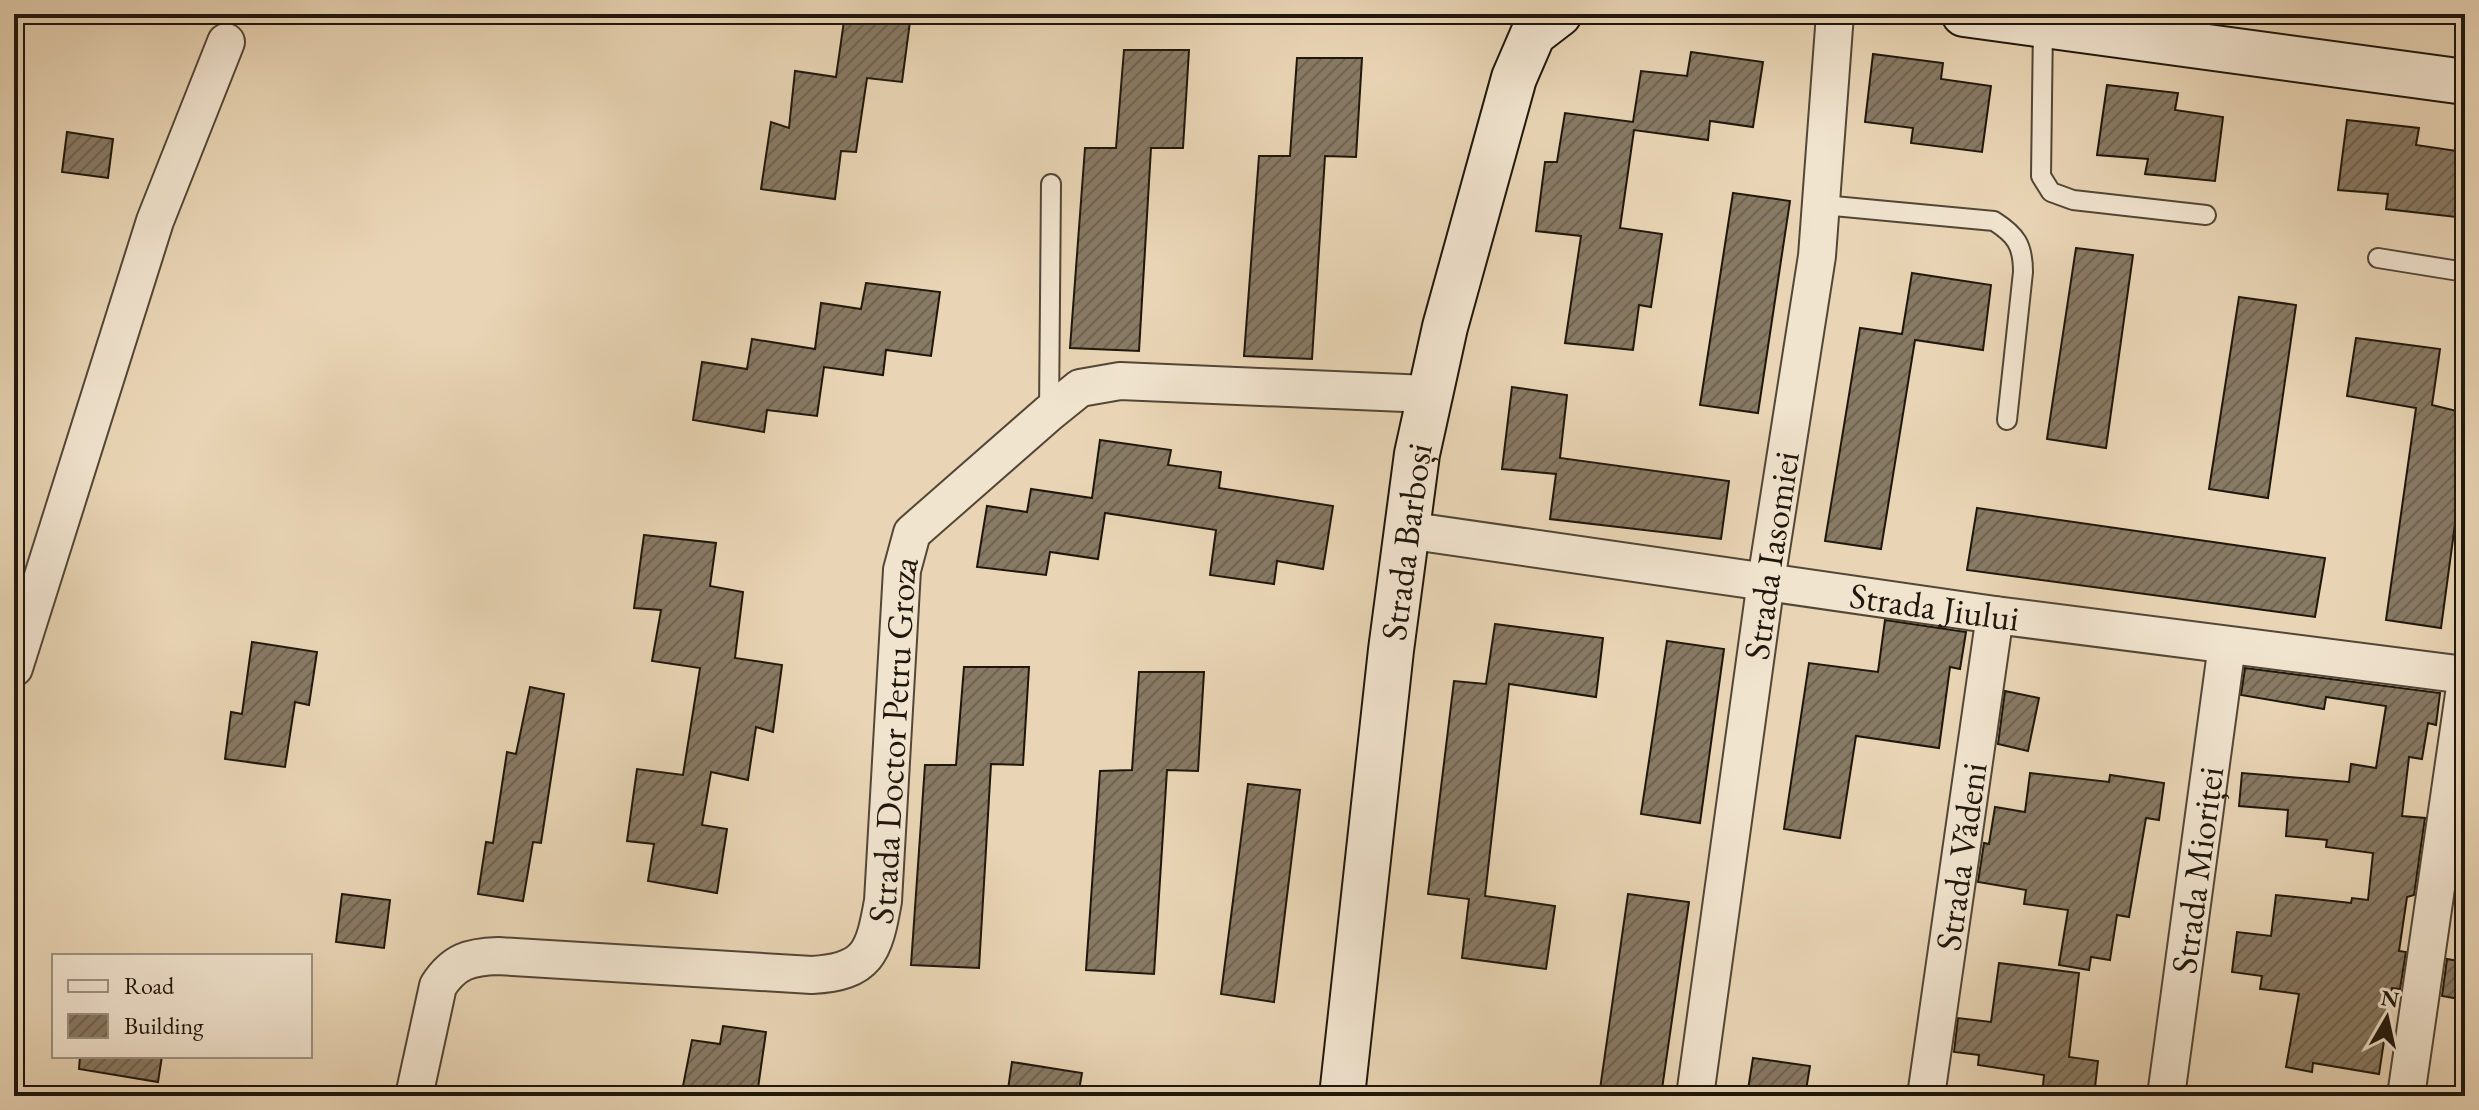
<svg xmlns="http://www.w3.org/2000/svg" width="2479" height="1110" font-family="'EB Garamond',serif">
  <defs>
    <pattern id="building-hatch" width="6" height="6" patternUnits="userSpaceOnUse" patternTransform="scale(2)"><rect width="6" height="6" fill="#887a64"/><path d="M-1 1l2-2M0 6l6-6M5 7l2-2" fill="none" stroke="#6f6351"/></pattern>
  </defs>
  <rect width="100%" height="100%" fill="#e9d5b5"/>
  <filter id="stains"><feTurbulence type="fractalNoise" baseFrequency=".0025" numOctaves="4"/><feColorMatrix values="0 0 0 0 .2 0 0 0 0 .09 0 0 0 0 .02 0 0 0 .5 -.17"/></filter>
  <radialGradient id="worn" r=".72"><stop offset=".6" stop-color="#630" stop-opacity="0"/><stop offset="1" stop-color="#630" stop-opacity=".3"/></radialGradient>
  <!-- building -->
  <g fill="url(#building-hatch)" stroke="#1f170c" stroke-width="2">
    <path d="M845,14H911L902,82L867,78L856,152L841,151L835,199L761,189L771,122L789,128L795,71L836,77Z"/>
    <path d="M1124,50H1189L1183,148H1151L1139,351L1070,348L1085,148H1116Z"/>
    <path d="M1691,52L1763,62L1753,127L1710,121L1708,140L1634,130L1620,228L1662,234L1651,307L1639,305L1633,350L1565,343L1581,236L1536,231L1545,162H1557L1565,113L1633,122L1641,71L1687,76Z"/>
    <path d="M1873,54L1943,63L1941,79L1991,86L1982,152L1911,143L1913,128L1865,122Z"/>
    <path d="M1297,58H1362L1356,157L1325,156L1312,359L1244,356L1259,156H1290Z"/>
    <path d="M2107,85L2178,93L2175,110L2223,117L2215,181L2145,174L2148,159L2097,155Z"/>
    <path d="M2347,120L2419,128L2416,145L2464,152L2456,217L2386,209L2388,194L2338,190Z"/>
    <path d="M67,132L113,139L108,178L62,172Z"/>
    <path d="M1733,193L1790,201L1758,413L1700,405Z"/>
    <path d="M2076,248L2133,255L2106,448L2047,439Z"/>
    <path d="M1912,273L1991,285L1983,350L1915,340L1881,549L1825,541L1860,328L1902,334Z"/>
    <path d="M866,283L940,292L931,356L886,350L883,375L824,367L817,416L767,410L764,432L693,420L702,362L747,369L752,339L815,349L821,303L861,309Z"/>
    <path d="M2239,297L2296,305L2268,498L2209,489Z"/>
    <path d="M2356,338L2440,349L2432,405L2465,413V450L2441,628L2386,620L2416,408L2347,396Z"/>
    <path d="M1512,387L1567,395L1560,458L1729,481L1721,539L1550,519L1556,474L1502,469Z"/>
    <path d="M1100,440L1171,450L1168,465L1221,472L1219,488L1333,506L1323,569L1277,561L1274,584L1210,575L1216,530L1105,513L1098,559L1050,552L1046,575L977,567L987,506L1027,512L1031,489L1092,498Z"/>
    <path d="M1977,508L2325,558L2315,617L1967,570Z"/>
    <path d="M644,535L716,543L710,586L743,592L735,658L782,665L773,732L756,727L748,780L711,772L702,825L727,829L717,893L648,881L654,844L627,841L637,769L683,775L700,668L652,661L661,610L634,608Z"/>
    <path d="M1885,620L1966,632L1960,669L1950,667L1939,748L1856,736L1840,838L1784,829L1809,663L1878,672Z"/>
    <path d="M1495,624L1603,638L1596,697L1509,684L1485,896L1555,906L1546,969L1462,958L1469,899L1428,894L1454,681L1486,684Z"/>
    <path d="M1667,641L1724,649L1700,823L1641,814Z"/>
    <path d="M252,642L317,652L309,705L295,702L285,767L225,759L231,712L242,714Z"/>
    <path d="M964,667H1029L1023,765L991,764L979,968L911,965L925,765H956Z"/>
    <path d="M2245,668L2440,693L2436,725L2428,723L2422,759L2409,757L2402,816L2425,818L2414,895L2407,897L2399,951L2406,952L2400,989L2392,988L2379,1074L2313,1063L2312,1072L2286,1067L2299,994L2260,989L2262,976L2232,972L2237,932L2271,936L2276,895L2351,903L2352,898L2368,900L2373,853L2326,847L2327,840L2286,836L2288,810L2239,806L2242,773L2349,782L2351,764L2376,768L2386,706L2326,697L2324,709L2241,695Z"/>
    <path d="M1139,672H1204L1198,771L1167,770L1154,974L1086,970L1100,771L1132,770Z"/>
    <path d="M530,687L564,694L541,843L533,842L523,901L478,894L486,842L493,843L507,752L516,754Z"/>
    <path d="M2005,691L2039,698L2028,751L1998,744Z"/>
    <path d="M2030,773L2109,782L2110,775L2164,783L2159,820L2146,818L2129,917L2117,915L2110,960L2091,957L2089,970L2059,965L2068,910L2024,904L2026,890L1978,882L1984,843L1989,844L1995,807L2025,812Z"/>
    <path d="M1248,784L1300,790L1274,1002L1221,994Z"/>
    <path d="M2465,834V903L2455,901Z"/>
    <path d="M342,894L390,900L384,948L336,942Z"/>
    <path d="M1628,894L1689,902L1661,1096H1599Z"/>
    <path d="M2447,959L2465,962V1000L2442,996Z"/>
    <path d="M1999,963L2079,973L2069,1057L2098,1061L2094,1096H2042L2044,1075L1978,1065L1979,1055L1954,1052L1958,1018L1991,1022Z"/>
    <path d="M723,1026L766,1032L758,1088L754,1087L753,1096H709V1091L683,1086L692,1040L720,1044Z"/>
    <path d="M80,1056H162L158,1082L79,1069Z"/>
    <path d="M1753,1058L1810,1066L1805,1096H1747Z"/>
    <path d="M1012,1062L1082,1073L1078,1096H1007Z"/>
  </g>
  <g fill="none" stroke-linecap="round" stroke-linejoin="round">
    <defs>
      <g id="lane">
        <path d="M2043,25L2041,176L2051,192L2073,200L2206,215"/>
        <path d="M1823,205L1994,221C2016,235 2023,245 2023,272L2007,420"/>
        <path d="M2378,258L2465,272"/>
        <path d="M1049,413L1051,184"/>
      </g>
      <g id="street">
        <path id="s1" d="M1406,530L1995,615L2465,675"/>
        <path d="M14,668L155,221L226,42"/>
        <path id="s2" d="M414,1096L438,986C454,961 470,957 498,956L812,975C868,972 874,952 883,901L902,570L912,533L1049,413L1080,388L1120,381L1428,394"/>
        <path id="s3" d="M1695,1096L1766,581L1817,256L1835,14"/>
        <path id="s4" d="M1926,1096L1995,615"/>
        <path id="s5" d="M2166,1096L2227,645"/>
        <path d="M2406,1096L2465,687"/>
      </g>
      <g id="secondary">
        <path d="M1964,14L2465,82"/>
        <path id="s6" d="M1342,1096L1391,650L1417,454L1445,327L1514,78L1533,34L1559,14"/>
      </g>
    </defs>
    <!-- lane casing -->
    <use href="#lane" stroke="#524636" stroke-width="22"/>
    <!-- street casing -->
    <use href="#street" stroke="#524636" stroke-width="40"/>
    <!-- secondary casing -->
    <use href="#secondary" stroke="#1f170c" stroke-width="48"/>
    <!-- lane -->
    <use href="#lane" stroke="#f1e4cf" stroke-width="18"/>
    <!-- street -->
    <use href="#street" stroke="#f1e4cf" stroke-width="36"/>
    <!-- secondary -->
    <use href="#secondary" stroke="#f1e4cf" stroke-width="44"/>
  </g>
  <g text-anchor="middle" dominant-baseline="central" stroke-width="6" stroke-linejoin="round" paint-order="stroke">
    <!-- street labels -->
    <g font-size="36" fill="#1f170c" stroke="#f1e4cf">
      <text stroke="none"><textPath href="#s6" startOffset="558">Strada Barboși</textPath></text>
      <text stroke="none"><textPath href="#s3" startOffset="546">Strada Iasomiei</textPath></text>
      <text stroke="none"><textPath href="#s1" startOffset="534">Strada Jiului</textPath></text>
      <text stroke="none"><textPath href="#s2" startOffset="776">Strada Doctor Petru Groza</textPath></text>
      <text stroke="none"><textPath href="#s4" startOffset="242">Strada Vădeni</textPath></text>
      <text stroke="none"><textPath href="#s5" startOffset="228">Strada Mioriței</textPath></text>
    </g>
  </g>
  <!-- margin -->
  <rect width="2479" height="1110" fill="none" stroke="#e9d5b5" stroke-width="48"/>
  <rect x="16" y="16" width="2447" height="1078" fill="none" stroke="#1f170c" stroke-width="4"/>
  <rect x="24" y="24" width="2431" height="1062" fill="none" stroke="#1f170c" stroke-width="2"/>
  <!-- legend -->
  <rect x="52" y="954" width="260" height="104" fill="#f1e4cf" stroke="#9d9281" stroke-width="2"/>
  <rect x="68" y="980" width="40" height="12" fill="#f1e4cf" stroke="#9d9281" stroke-width="2"/>
  <text x="124" y="994" font-size="24" fill="#1f170c">Road</text>
  <rect x="68" y="1014" width="40" height="24" fill="url(#building-hatch)" stroke="#9d9281" stroke-width="2"/>
  <text x="124" y="1034" font-size="24" fill="#1f170c">Building</text>
  <!-- north arrow -->
  <g transform="translate(2387 1018) rotate(9)" stroke="#f1e4cf" stroke-width="6" paint-order="stroke">
  <path d="M0-6L14 30L0 20L-14 30Z" fill="#1f170c"/>
  <text y="-12" font-size="22" font-weight="bold" text-anchor="middle" fill="#1f170c">N</text>
  </g>
  <rect width="100%" height="100%" filter="url(#stains)"/>
  <rect width="100%" height="100%" fill="url(#worn)"/>
</svg>
